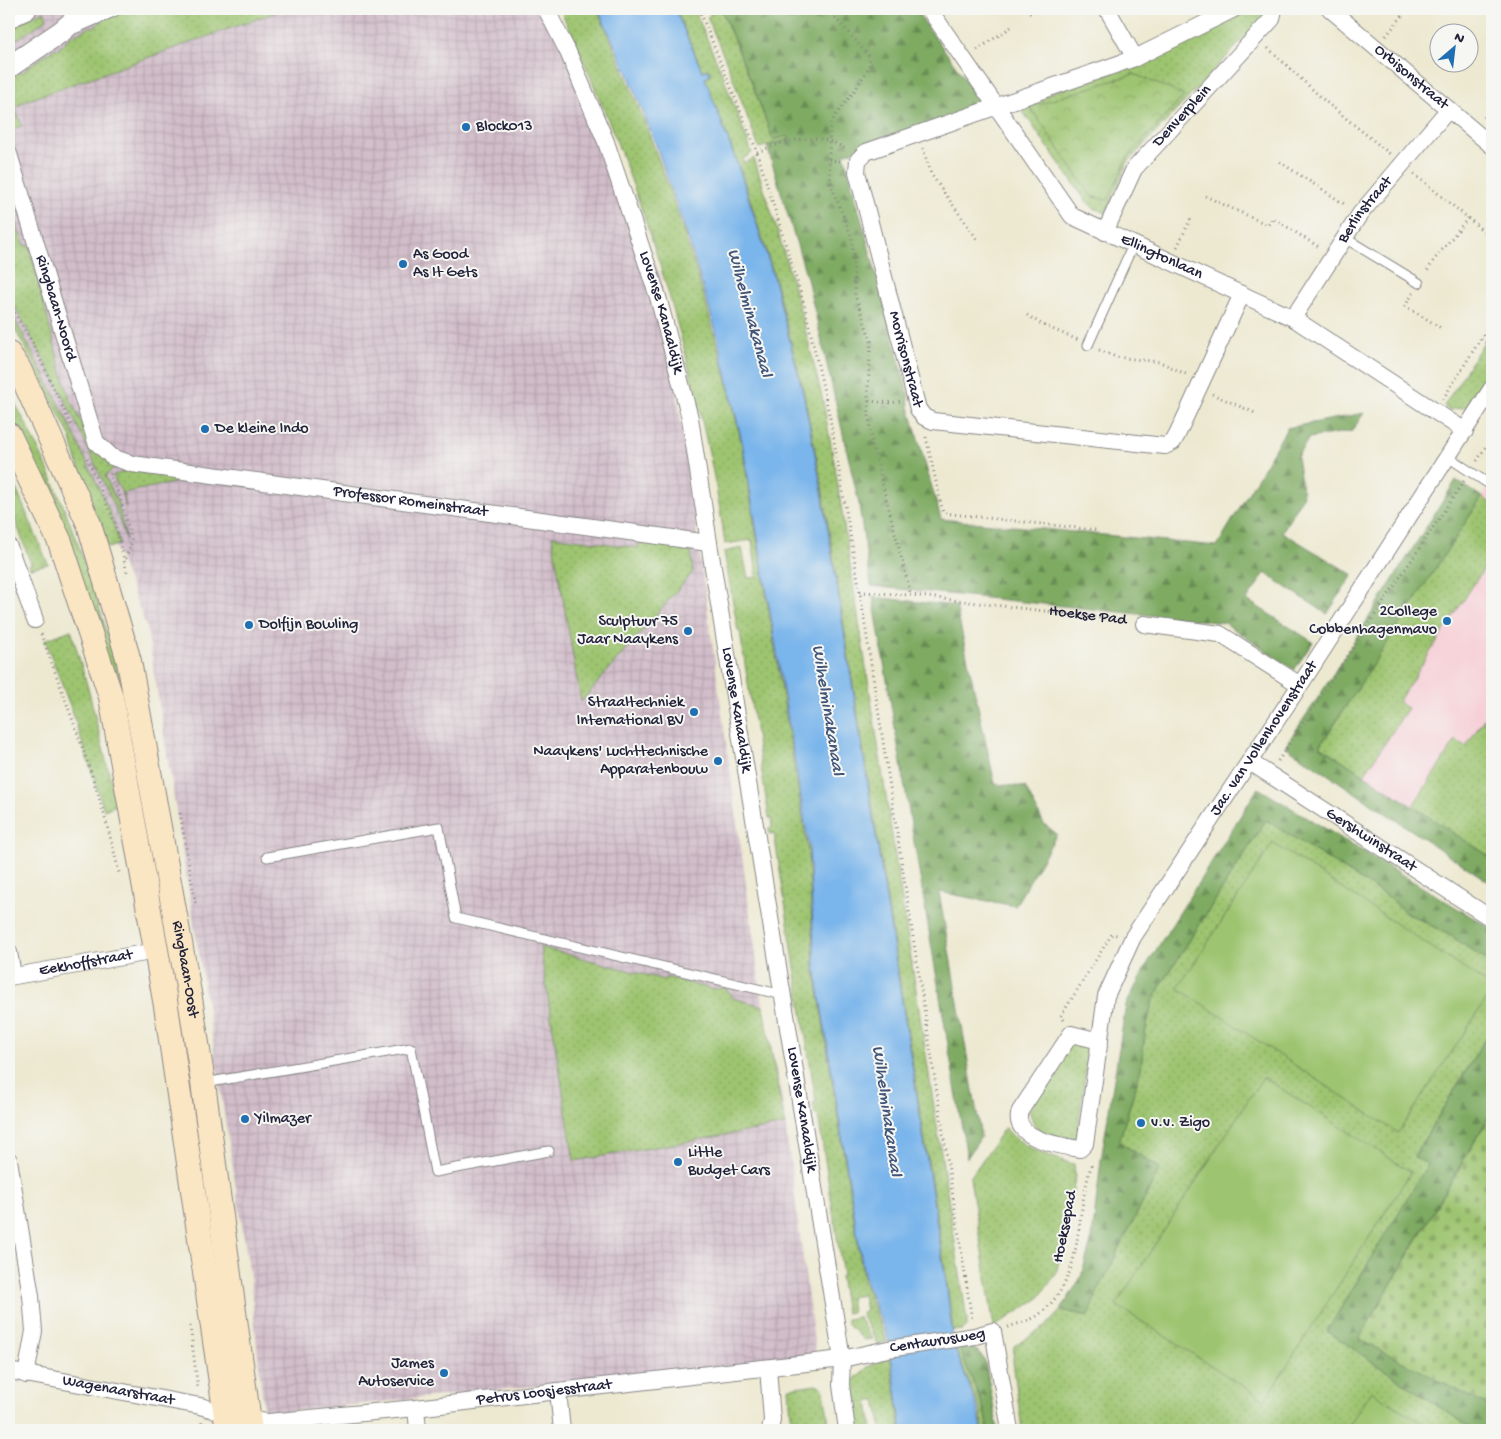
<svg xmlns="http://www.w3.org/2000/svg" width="1501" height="1439" font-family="'Gochi Hand',sans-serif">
  <defs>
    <pattern id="industrial-grid" width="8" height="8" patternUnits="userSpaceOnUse" patternTransform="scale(1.25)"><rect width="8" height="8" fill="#d1bdc9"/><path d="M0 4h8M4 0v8" fill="none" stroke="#b3a2ae"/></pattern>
    <pattern id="grass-dots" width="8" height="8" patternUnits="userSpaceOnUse" patternTransform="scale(1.25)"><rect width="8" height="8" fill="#9dc46f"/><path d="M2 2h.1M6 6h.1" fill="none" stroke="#87a861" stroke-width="1.8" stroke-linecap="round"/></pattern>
    <pattern id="forest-firs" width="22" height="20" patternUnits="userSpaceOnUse" patternTransform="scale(1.25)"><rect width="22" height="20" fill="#7eaa62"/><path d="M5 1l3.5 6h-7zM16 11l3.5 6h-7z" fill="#678a52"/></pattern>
    <pattern id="cemetery-stones" width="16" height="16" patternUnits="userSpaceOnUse" patternTransform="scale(1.25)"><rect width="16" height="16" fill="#9dc46f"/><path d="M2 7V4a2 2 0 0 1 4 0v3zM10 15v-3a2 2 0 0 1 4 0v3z" fill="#87a861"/></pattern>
    <pattern id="park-crowns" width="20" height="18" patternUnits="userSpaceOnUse" patternTransform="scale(1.25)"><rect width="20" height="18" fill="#9dc46f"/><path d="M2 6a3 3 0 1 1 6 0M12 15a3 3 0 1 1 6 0" fill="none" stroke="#87a861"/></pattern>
  </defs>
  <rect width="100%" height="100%" fill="#f6f6f2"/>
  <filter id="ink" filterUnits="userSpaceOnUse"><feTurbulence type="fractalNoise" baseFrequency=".02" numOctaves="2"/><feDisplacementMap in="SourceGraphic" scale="10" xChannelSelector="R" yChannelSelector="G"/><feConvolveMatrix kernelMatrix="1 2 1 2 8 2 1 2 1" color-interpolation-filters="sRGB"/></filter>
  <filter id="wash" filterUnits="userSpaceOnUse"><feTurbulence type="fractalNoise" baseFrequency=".0096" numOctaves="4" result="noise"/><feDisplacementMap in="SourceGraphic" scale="20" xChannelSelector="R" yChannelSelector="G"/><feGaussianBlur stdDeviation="1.12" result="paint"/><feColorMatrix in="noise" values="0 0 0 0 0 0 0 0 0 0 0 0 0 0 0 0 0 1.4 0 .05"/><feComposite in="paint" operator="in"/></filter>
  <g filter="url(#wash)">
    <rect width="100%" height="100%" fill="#ede9d1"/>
    <!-- built -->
    <path fill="#f6cfd7" d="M1492,481V813L1472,845L1320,746Z"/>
    <!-- industrial -->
    <path fill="url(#industrial-grid)" d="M9,9H545L661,278L763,1006L782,1099L816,1357L264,1414L250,1275L147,628L72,436L9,316Z"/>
    <!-- grass -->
    <g fill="url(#grass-dots)" stroke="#607355" fill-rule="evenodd">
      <path d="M129,9H285L20,103V105L15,107L22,126L13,129L9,116V80L21,71L23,73L29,66L56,48L58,50C61,47 63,44 66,41C73,34 84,30 92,26L93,28L100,22L110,16Z"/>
      <path d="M560,9H597C660,148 708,292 741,441L808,851L814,965L864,1283L887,1342L876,1343L875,1338L862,1317L861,1313L866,1311L863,1295L850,1297L852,1312L846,1313L840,1276L843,1275L818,1115H815L813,1103L816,1102L774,833L770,834L769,828L772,827L771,818H769L740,632L738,631L724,552L742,548L748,578L757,577L752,540L725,544C718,490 706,436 693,384C661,253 617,131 560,9Z"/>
      <path d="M676,9H694L721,71L752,153L743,159L745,163L754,158L780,239L801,313L823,401L835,467L967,1320V1326L963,1330L953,1331L947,1282L822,486L804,393L773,272L742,174L705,79L711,74L709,70H702Z"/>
      <path d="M708,9H721L752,83L773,140L788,136L790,139L759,148L729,68L707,17L711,15Z"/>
      <path d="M1247,9H1264L1266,13L1262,19L1128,162L1106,213L1093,208L1086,201L1018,105L1139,61ZM1134,74L1183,97L1127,158L1107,200Z"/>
      <path d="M44,11L47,19L9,45V28Z"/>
      <path d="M9,200L24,246L29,245L58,359L70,399L85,429L125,463L115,467L105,476L118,504L126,540L114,505L63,395L9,296Z"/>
      <path d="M9,308L66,417L109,510L120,544L108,548L80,472L70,436L40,376L9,318Z"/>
      <path d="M1492,329V368L1468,407L1449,410L1444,406Z"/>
      <path d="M9,392C59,481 94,581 120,680C142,763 155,848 171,932L165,933L117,724L9,428Z"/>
      <path d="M127,470L179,475L178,482L123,493L126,507L121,491L113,476Z"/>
      <path d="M9,472L48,564L30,568L29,565L31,564L9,503Z"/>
      <path d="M1482,497L1492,504V556L1398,702L1408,708L1364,775L1320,746Z"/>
      <path d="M640,533L690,540L693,572L581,702L552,536L638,548Z"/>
      <path d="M71,630L89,692L117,805L104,810L72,711L45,640Z"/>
      <path d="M1492,706V858L1412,807L1456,740L1466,747Z"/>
      <path d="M1266,820L1391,899L1405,912L1451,936L1492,964V1028L1414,1156L1429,1164L1327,1331L1474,1430H1022L1013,1361L1014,1346L1045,1327L1061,1310L1088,1316L1097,1293L1160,1168L1119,1142L1141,1068L1145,1033L1152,1003L1160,987Z"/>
      <path d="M540,947L665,980L666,977L711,989L722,988L727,989V991L732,994V998L763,1006L785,1125L574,1161Z"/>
      <path d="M1077,1041L1089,1046L1077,1136L1074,1141L1041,1134L1033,1122L1029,1110L1067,1047Z"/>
      <path d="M1005,1127C1017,1146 1052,1158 1074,1164L1075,1178L1065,1235L1056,1274L1038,1299L994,1327L970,1178Z"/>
      <path d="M858,1317L872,1339L864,1340L847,1324V1319Z"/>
      <path d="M958,1345L984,1409L988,1430H983L980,1409L955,1348V1346Z"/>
      <path d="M890,1356L901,1430H882L876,1400L868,1402L872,1427L858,1429L851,1382L869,1366L874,1365L873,1360Z"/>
      <path d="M816,1384L821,1386L824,1390L830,1430H792L789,1388Z"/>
    </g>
    <!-- forest -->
    <g fill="url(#forest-firs)" stroke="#50664e">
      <path d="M721,9H915L985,107L844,154L908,394L909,407L941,519L1217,546L1287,428L1364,413L1352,431L1309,438L1297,457L1303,496L1282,532L1353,575L1327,614L1265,573L1247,600L1313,642L1294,670L1225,623L871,586L858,499L807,278L767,146L790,139L788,136L773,140L752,83Z"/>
      <path d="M1456,480L1482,497L1320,746L1492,858V884L1285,746L1318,698Z"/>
      <path d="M873,597L956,606L995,784L1025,787L1044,824L1057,834L1015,906L939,892L981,1137L967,1158Z"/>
      <path d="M1258,788L1492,929V964L1451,936L1405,912L1391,899L1266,820L1160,987L1152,1003L1145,1033L1141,1068L1119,1142L1160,1168L1097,1293L1088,1316L1061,1310L1081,1277L1092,1238L1101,1160L1126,1005L1146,966Z"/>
      <path d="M1492,1028V1111L1359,1339L1492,1408V1430H1474L1327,1331L1428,1164L1414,1157Z"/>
      <path d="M958,1345C971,1345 979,1350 985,1361L998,1430H988L984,1409Z"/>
    </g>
    <!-- cemetery -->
    <path fill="url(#cemetery-stones)" stroke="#607355" d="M1488,1119L1492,1121V1408L1359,1339Z"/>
    <!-- park -->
    <path fill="url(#park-crowns)" stroke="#607355" d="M1134,74L1172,90L1184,96L1127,158L1108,200L1092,197L1030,107Z"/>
    <!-- pitch -->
    <g fill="#9dc46f" stroke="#607355">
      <path d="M1273,843L1492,987V991L1398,1133L1178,988Z"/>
      <path d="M1263,1077L1411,1172L1265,1400L1116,1305Z"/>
      <path d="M1371,1391L1433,1430H1346Z"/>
    </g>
    <!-- water -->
    <path fill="#7ab5eb" stroke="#4e6c93" d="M598,9H675L702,71L709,70L710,74L705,78L741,175L772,272L803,393L821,486L946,1282L954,1346L978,1409L982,1430H902L889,1341L866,1284L860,1251L815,965L809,847L742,441L716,331L687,235L655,142L628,74Z"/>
  </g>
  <g filter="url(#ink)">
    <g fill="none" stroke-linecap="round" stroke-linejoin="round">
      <defs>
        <g id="service">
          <path d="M1345,238L1419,283"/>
          <path d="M1088,345L1133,245"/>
          <path d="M1448,457L1492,486"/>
          <path d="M267,857L439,827L456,918L783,995"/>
          <path d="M204,1083L411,1048L435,1172L549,1151"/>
        </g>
        <g id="minor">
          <path id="s2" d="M546,9L568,52L606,142L658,297L690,418L709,543L842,1359L841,1385L847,1430"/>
          <path id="s3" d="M929,9L1072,216L1293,318L1465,431"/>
          <path d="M1107,9L1135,58"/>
          <path id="s4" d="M1234,9L1135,58L866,152L858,160L857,172L918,409L924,417L933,421L1165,446L1173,442L1177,435L1242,294"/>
          <path id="s5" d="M1330,9L1492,146"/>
          <path d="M75,25L112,9"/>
          <path id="s6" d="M9,154L96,442L112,457L132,464L709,543"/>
          <path id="s7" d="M1105,232L1134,169L1272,19L1274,9"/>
          <path id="s8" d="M1293,318L1360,214L1448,110"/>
          <path d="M9,547L35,620"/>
          <path d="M1144,624L1220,634L1300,685"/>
          <path id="s9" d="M1250,762L1492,919"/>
          <path d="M9,952L13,975"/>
          <path id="s10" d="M9,977L156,951"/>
          <path id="s11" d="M1100,1041L1071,1034L1020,1111C1010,1139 1062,1146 1080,1149L1085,1144L1106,996L1133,937L1300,685L1492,388"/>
          <path d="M9,1160L31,1296L34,1331L26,1375"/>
          <path d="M768,1368L772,1420L770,1430"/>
          <path id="s12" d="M9,1371L200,1406L249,1420L268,1422L416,1408L558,1391L842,1359L888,1349L975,1336L993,1331L1010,1430"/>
          <path d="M558,1391L562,1430"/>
          <path d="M416,1408L418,1430"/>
        </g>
        <g id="tertiary">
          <path d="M9,17L26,9"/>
          <path d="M9,67L62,31L87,9"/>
        </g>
        <g id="secondary">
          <path id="s13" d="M9,354L19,369L89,524L129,661L190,998L203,1083L250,1430"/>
          <path d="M9,435L60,542L111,697L166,1006L228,1430"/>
        </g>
      </defs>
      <!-- service casing -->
      <use href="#service" stroke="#888686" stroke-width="11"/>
      <!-- minor casing -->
      <use href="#minor" stroke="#888686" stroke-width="18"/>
      <!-- tertiary casing -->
      <use href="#tertiary" stroke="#888686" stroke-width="23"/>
      <!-- secondary casing -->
      <use href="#secondary" stroke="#888686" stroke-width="26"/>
      <!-- path -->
      <g stroke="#888686" stroke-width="3" stroke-dasharray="1 4" stroke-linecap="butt">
        <path d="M699,9L757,152L804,304L830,418L860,592L972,1320"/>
        <path d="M830,9L834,16L869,56L870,64L867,71L853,93L835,116L830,126L829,160L831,185L852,238L855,295L871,341L868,389L869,418L872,443L911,595"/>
        <path d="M1027,9L1030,15"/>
        <path d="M1059,9H1060"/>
        <path d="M1386,36L1408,9"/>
        <path d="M1268,48L1326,102L1390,154"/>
        <path d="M977,50L1014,25"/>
        <path d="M1484,118L1492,108"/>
        <path d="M923,148L931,174L977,239"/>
        <path d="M757,152C782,142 822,129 846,150"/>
        <path d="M829,160L842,161"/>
        <path d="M1280,162L1346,205"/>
        <path d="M1414,174L1468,218L1434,260L1426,273"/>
        <path d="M1205,196L1268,225L1273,218L1319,247"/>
        <path d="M1468,218L1487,234"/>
        <path d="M1177,247L1191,218"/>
        <path d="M1413,293L1405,306L1441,328"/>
        <path d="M9,304L33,344L71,425"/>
        <path d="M1027,315L1043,325L1078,340"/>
        <path d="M1481,339L1492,346"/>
        <path d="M1099,350L1116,357L1160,362L1188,375"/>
        <path d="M1212,394L1255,413"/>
        <path d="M1443,399L1492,321"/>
        <path d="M869,401L891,403L901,401"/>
        <path d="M926,437L943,513L1096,530"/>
        <path d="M87,458L115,523L127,572"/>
        <path d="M1477,461L1492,436"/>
        <path d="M111,474L109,476L119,494L132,541L125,561"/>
        <path id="s1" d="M860,592L911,595L1128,621"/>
        <path d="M41,634C70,713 101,791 119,873"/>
        <path d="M1278,761L1464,481"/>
        <path d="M180,813L196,905"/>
        <path d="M1064,1020L1061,1016L1112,934L1117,935"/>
        <path d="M190,1326L198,1389"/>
        <path d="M1008,1327C1017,1324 1029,1321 1037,1316C1075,1287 1075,1250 1082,1208C1084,1192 1088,1177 1092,1162"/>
        <path d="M202,1422L203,1430"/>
      </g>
      <!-- service -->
      <use href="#service" stroke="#fff" stroke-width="9"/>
      <!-- minor -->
      <use href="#minor" stroke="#fff" stroke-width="16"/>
      <!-- tertiary -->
      <use href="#tertiary" stroke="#fff" stroke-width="21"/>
      <!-- secondary -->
      <use href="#secondary" stroke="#fbe6c4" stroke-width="24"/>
    </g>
  </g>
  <!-- markers -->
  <g fill="#1f6fb2" stroke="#f6f6f2" stroke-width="2">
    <circle cx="466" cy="127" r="5"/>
    <circle cx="403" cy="264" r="5"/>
    <circle cx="205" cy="429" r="5"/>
    <circle cx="1447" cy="621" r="5"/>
    <circle cx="249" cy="625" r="5"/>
    <circle cx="688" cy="631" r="5"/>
    <circle cx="694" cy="712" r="5"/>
    <circle cx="718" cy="761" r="5"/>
    <circle cx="245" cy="1119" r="5"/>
    <circle cx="1141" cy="1123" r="5"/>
    <circle cx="678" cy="1162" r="5"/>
    <circle cx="444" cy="1373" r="5"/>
  </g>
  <g text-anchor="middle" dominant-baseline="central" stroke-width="4" stroke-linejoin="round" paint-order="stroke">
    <!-- street labels -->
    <g font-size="16" fill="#22223b" stroke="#f6f6f2">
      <text stroke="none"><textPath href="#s5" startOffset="106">Orbisonstraat</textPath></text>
      <text stroke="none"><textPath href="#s7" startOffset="141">Denverplein</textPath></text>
      <text stroke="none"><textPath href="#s8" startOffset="130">Berlinstraat</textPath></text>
      <text stroke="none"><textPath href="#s3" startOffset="350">Ellingtonlaan</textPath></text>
      <text stroke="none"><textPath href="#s6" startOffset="161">Ringbaan-Noord</textPath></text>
      <text stroke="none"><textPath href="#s2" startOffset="325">Lovense Kanaaldijk</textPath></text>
      <text stroke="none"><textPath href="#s4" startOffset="612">Morrisonstraat</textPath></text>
      <text stroke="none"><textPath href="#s6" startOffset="625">Professor Romeinstraat</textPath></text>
      <text stroke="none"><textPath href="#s1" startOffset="229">Hoekse Pad</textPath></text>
      <text stroke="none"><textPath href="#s2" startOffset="730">Lovense Kanaaldijk</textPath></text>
      <text stroke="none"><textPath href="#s11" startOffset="662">Jac. van Vollenhovenstraat</textPath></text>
      <text stroke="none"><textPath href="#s9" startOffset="144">Gershwinstraat</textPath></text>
      <text stroke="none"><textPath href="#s10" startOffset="78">Eekhoffstraat</textPath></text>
      <text stroke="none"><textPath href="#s13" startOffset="644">Ringbaan-Oost</textPath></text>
      <text stroke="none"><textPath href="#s2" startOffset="1135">Lovense Kanaaldijk</textPath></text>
      <text transform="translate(1066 1227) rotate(-79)">Hoeksepad</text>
      <text stroke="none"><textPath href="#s12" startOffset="939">Centaurusweg</textPath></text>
      <text stroke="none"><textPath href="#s12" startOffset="111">Wagenaarstraat</textPath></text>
      <text stroke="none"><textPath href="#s12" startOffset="542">Petrus Loosjesstraat</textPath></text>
    </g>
    <!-- poi labels -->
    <g font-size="16" fill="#22223b" stroke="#f6f6f2" text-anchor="start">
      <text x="476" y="127">Block013</text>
      <text x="413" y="255">As Good<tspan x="413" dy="18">As It Gets</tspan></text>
      <text x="215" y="429">De kleine Indo</text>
      <text x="1437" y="612" text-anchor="end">2College<tspan x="1437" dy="18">Cobbenhagenmavo</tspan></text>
      <text x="678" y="622" text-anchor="end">Sculptuur 75<tspan x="678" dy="18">Jaar Naaykens</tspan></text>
      <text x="259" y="625">Dolfijn Bowling</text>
      <text x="684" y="703" text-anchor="end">Straaltechniek<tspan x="684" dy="18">International BV</tspan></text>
      <text x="708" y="752" text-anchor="end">Naaykens' Luchttechnische<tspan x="708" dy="18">Apparatenbouw</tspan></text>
      <text x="255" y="1119">Yilmazer</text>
      <text x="1151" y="1123">v.v. Zigo</text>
      <text x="688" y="1153">Little<tspan x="688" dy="18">Budget Cars</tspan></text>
      <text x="434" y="1364" text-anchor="end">James<tspan x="434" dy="18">Autoservice</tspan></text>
    </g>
    <!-- water labels -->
    <g font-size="18" font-style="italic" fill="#415579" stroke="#f6f6f2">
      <text transform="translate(749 313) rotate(75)">Wilhelminakanaal</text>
      <text transform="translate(827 710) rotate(81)">Wilhelminakanaal</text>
      <text transform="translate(886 1111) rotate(82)">Wilhelminakanaal</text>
    </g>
  </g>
  <!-- margin -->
  <rect width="1501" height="1439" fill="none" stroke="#f6f6f2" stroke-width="30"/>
  <!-- north arrow -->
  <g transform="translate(1454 48) rotate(28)"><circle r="24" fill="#f6f6f2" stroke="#a1a1a9"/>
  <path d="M0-4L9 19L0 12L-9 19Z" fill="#1f6fb2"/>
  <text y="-8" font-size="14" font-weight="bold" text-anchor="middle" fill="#22223b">N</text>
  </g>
</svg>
